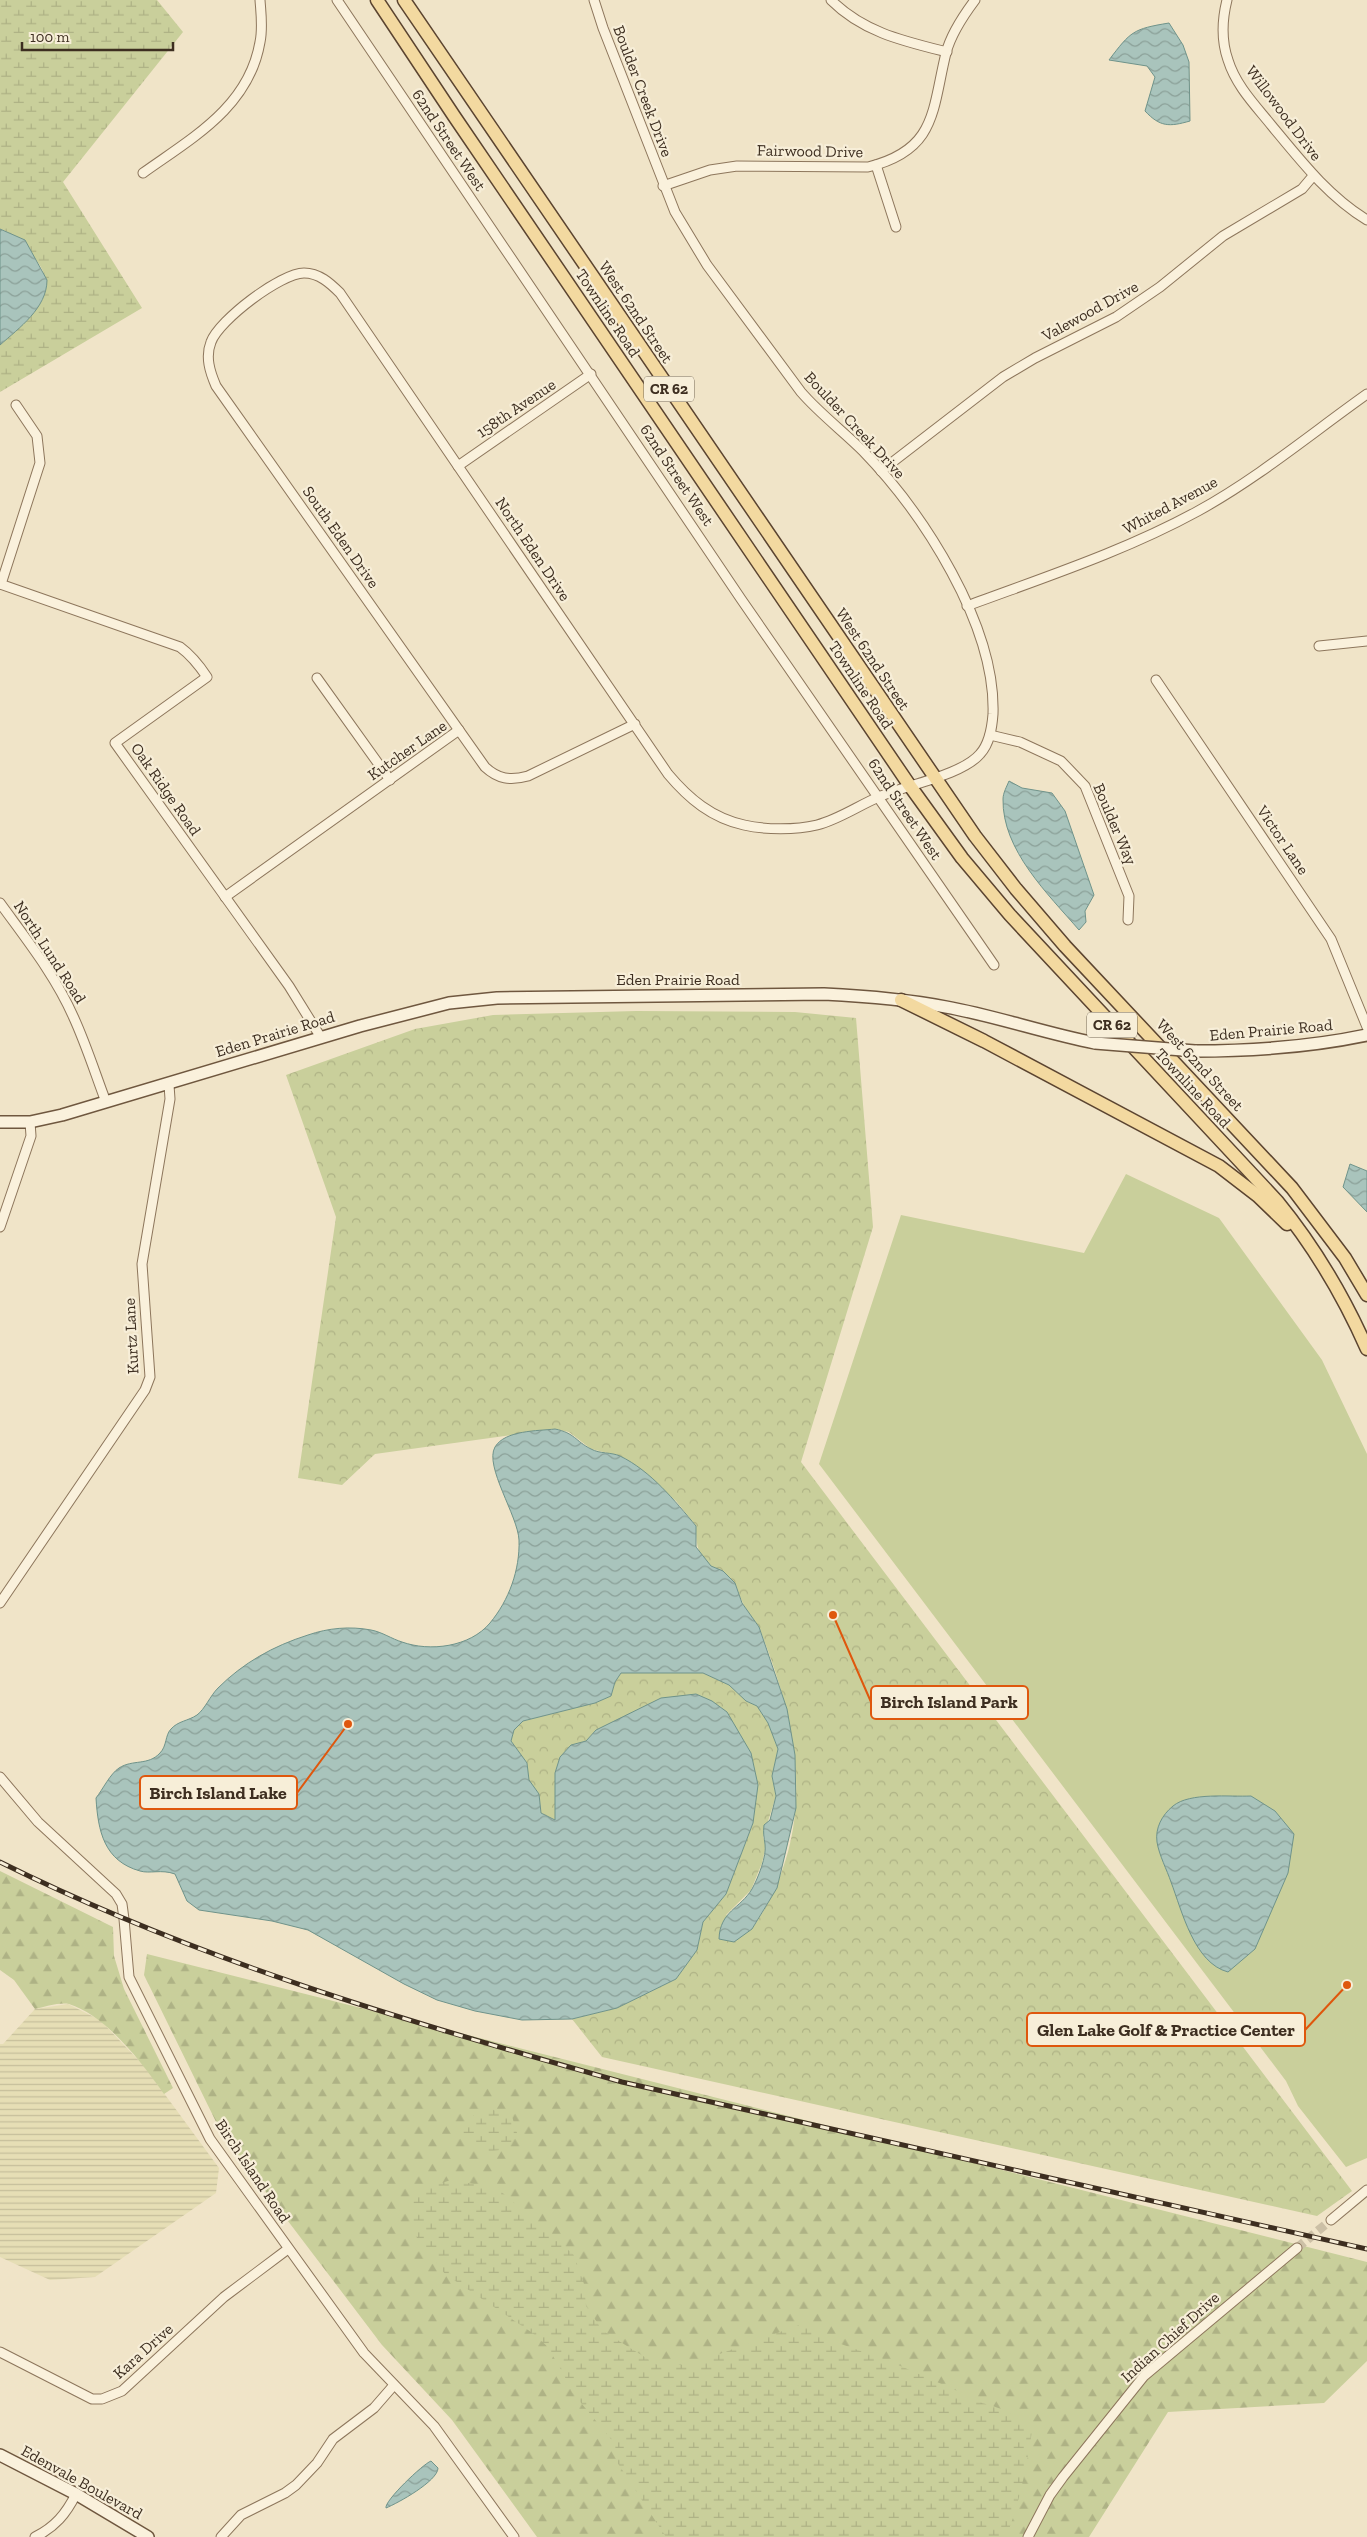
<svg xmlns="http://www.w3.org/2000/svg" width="1367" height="2537" font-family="'Zilla Slab',serif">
  <defs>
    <pattern id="farmland-rules" width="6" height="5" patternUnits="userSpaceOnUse" patternTransform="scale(1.25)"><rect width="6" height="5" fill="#e6deb5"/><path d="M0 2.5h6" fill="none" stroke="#c6bf9b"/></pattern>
    <pattern id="forest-firs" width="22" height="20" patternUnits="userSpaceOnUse" patternTransform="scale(1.25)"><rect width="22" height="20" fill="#c9cf9b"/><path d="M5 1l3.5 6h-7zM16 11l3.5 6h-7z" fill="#aeb285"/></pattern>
    <pattern id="wetland-marsh" width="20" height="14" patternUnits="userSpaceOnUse" patternTransform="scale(1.25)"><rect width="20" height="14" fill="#c9cf9b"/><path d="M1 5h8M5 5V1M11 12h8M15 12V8" fill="none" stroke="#aeb285"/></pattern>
    <pattern id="park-crowns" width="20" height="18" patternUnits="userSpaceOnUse" patternTransform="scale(1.25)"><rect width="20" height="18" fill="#c9cf9b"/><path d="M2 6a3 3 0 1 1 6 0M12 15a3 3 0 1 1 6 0" fill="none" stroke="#aeb285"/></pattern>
    <pattern id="water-waves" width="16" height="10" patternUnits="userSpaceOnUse" patternTransform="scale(1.25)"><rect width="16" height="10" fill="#a9c4bc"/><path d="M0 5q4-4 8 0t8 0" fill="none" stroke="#8ba098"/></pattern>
  </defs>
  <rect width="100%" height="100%" fill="#f0e4c8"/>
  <!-- farmland -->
  <path fill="url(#farmland-rules)" d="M68,2004L100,2020L144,2066L219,2168L216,2193L95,2277L50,2280L0,2257V2044H3L35,2009Z"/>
  <!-- grass -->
  <path fill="#c9cf9b" d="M1126,1174L1219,1218L1322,1360L1367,1454V2158L1346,2167L1298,2106L1286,2081L819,1464L901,1215L1084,1253Z"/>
  <!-- forest -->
  <g fill="url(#forest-firs)">
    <path d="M0,1871L113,1927L114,1956L124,1989L173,2088L164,2094C142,2063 107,2016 69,2004C60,2002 44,2007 35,2009L14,1980L0,1970Z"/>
    <path d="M147,1954L1367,2262V2361L1324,2403L1168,2412L1089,2537H537L452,2420L382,2345L222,2134L144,1975Z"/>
  </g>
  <!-- wetland -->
  <g fill="url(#wetland-marsh)">
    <path d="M0,0H157L183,32L63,182L142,308L0,392V345C30,317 68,292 30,253C20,243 13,233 0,229Z"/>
    <path d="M491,2108L500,2114L511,2113L517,2133L507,2149L486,2152L454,2133C464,2124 477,2109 491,2108Z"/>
    <path d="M451,2180L497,2188L574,2255L584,2284L586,2306L603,2331L659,2366L692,2364L802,2324L824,2338L889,2361L962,2393L963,2398C987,2404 1016,2410 1032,2431C1026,2469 1020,2502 1006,2537H666L617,2462L615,2444L572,2392L563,2373L547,2346L531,2332L445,2274L414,2234L412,2205L419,2190Z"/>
  </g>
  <!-- park -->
  <path fill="url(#park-crowns)" d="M636,1011L795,1012L856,1018L873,1227L801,1462L1352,2191L1317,2216L602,2057L572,2019L617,2008L676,1979L697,1950L703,1922L726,1894L753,1823L596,1730L586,1741L571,1745L560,1757L555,1773V1820L541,1813L539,1794L529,1781L527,1763L511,1741L514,1730L523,1721L595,1703L611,1696L615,1682L621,1673H703L729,1685L746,1701L757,1706L768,1723L778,1749L772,1776L776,1796L763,1837L766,1845L762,1863L751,1890L726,1915L752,1929C818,1833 801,1732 760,1630C756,1620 746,1612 742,1601C739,1596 738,1589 735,1584C730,1574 719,1572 711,1566C697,1556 696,1542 696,1526L676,1501L620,1456L591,1449L569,1432L555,1429L375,1454L342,1485L298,1478L336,1217L286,1075L415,1029L493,1015Z"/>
  <!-- water -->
  <g fill="url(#water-waves)" stroke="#6f938a">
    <path d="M1169,23L1183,45L1189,62L1190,121C1169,127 1160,127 1145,111L1155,77L1147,66L1109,60C1131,31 1133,29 1169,23Z"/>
    <path d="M0,229L25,240L47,280C47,308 19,328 0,345Z"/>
    <path d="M1009,781L1022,788L1052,793L1065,811L1094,895L1085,911L1086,922L1079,930C1048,894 1002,850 1003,799C1003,793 1007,786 1009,781Z"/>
    <path d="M1350,1164L1367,1171V1212L1343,1187Z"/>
    <path d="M555,1429C575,1433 575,1441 591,1449C600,1454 611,1452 620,1456C651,1471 675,1501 696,1526V1547L711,1566L723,1571L735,1583L742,1603L759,1627L787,1709L795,1755L796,1808L777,1888L752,1929L734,1942L719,1939C720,1911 740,1909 752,1889C758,1878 767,1856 765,1844C764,1837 763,1833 764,1825L770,1820L776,1796L772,1776L778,1749L768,1723L757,1706L746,1701L729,1685L703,1673H621L615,1682L611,1696L595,1703L523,1721L514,1730L511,1741L527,1763L529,1780L539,1794L541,1813L555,1820V1773L560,1757L571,1745L586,1741L596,1730L661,1698L696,1694L712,1701L727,1712L751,1753L758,1785L753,1823L726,1894L703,1922L697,1950L676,1979L617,2008L572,2019L522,2020L475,2011L437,2000L404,1984L308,1930L272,1921L199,1910L187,1901L175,1874C161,1869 150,1874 140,1871C104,1861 98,1831 96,1798C103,1789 110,1774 119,1768C133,1759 148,1766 160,1753C167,1746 165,1735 171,1729C178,1721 188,1721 197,1715C205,1709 210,1696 218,1688C243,1663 273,1646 308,1635C328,1628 350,1626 371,1630C382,1632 392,1639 402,1642C430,1652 470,1647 490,1623C509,1600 520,1570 519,1540C518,1516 484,1466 495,1447C505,1430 538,1431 555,1429Z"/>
    <path d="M1251,1796L1275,1811L1294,1834L1288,1873L1255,1949L1228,1972C1194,1963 1182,1911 1171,1882C1167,1870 1159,1855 1157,1842C1155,1828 1162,1815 1173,1806C1190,1792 1230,1797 1251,1796Z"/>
    <path d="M431,2461L438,2468C438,2481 398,2503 386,2508C384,2501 423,2464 431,2461Z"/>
  </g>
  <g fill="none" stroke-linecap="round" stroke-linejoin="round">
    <!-- street-tunnel -->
    <path stroke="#ccc0a6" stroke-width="9" stroke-dasharray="9 4.5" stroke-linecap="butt" d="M1297,2248L1331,2220"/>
    <defs>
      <g id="street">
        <path d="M337,0L741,599L994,965"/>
        <path d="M594,0L603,28L675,212L707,265L801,392C820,414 843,431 863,451C923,513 996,625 993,714C992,727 990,743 980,754C962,775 907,785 881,796C859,805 840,819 817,825C796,830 765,830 744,825C712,818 689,799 668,774L340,293C330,283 319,273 304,273C281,273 219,320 211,342C205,357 210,372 216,386L485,767C498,779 510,781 528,776L635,724"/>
        <path d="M831,0C863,32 903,41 947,52"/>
        <path d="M1227,0C1222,20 1221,40 1228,60C1236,86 1256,106 1272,126C1301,161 1328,196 1367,220"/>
        <path d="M876,165L896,227"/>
        <path d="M143,173C192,138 249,107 260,42C263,28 261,14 260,0"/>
        <path d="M663,186L710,170L737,166L868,167C937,150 932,110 946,53C951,34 963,16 975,0"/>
        <path d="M458,466L591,374"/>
        <path d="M881,471L1003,377L1035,358L1116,317L1160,287L1223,236L1302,189L1313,176"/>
        <path d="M0,584L180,647C191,655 199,665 207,677L115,743L289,986L320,1036"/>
        <path d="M1,584L40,463L37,436L16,405"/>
        <path d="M967,606C1045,577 1125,551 1198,511C1258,478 1312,433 1367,394"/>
        <path d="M1319,646L1367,641"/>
        <path d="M317,678L390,780"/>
        <path d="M1156,680L1331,939L1367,1027"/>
        <path d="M990,735L1020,742L1061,761L1085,786L1129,896L1128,920"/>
        <path d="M225,897L459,730"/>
        <path d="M0,903C26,939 55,975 73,1016C86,1044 95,1073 106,1102"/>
        <path d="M0,1227L31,1136L30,1122"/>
        <path d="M0,1603L145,1390L150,1377L142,1264L170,1099L169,1085"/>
        <path d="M0,1777L38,1822L116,1894L122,1904L124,1919L129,1977L210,2139L364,2353L434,2426L514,2537"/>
        <path d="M1331,2220L1367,2190"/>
        <path d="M0,2352L92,2399H102L122,2391L224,2297L288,2249"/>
        <path d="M35,2537C55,2527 66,2514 76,2494"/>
        <path d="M221,2537L241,2515L285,2493L296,2485L317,2463L333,2439L374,2408L394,2385"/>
        <path d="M1028,2537L1050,2495L1063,2477L1144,2376L1297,2248"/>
      </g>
      <g id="secondary">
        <path d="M1195,1051C1253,1051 1310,1047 1367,1035"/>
        <path d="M0,1122H30L62,1115L360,1026L449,1003L497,998L824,994C864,996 905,999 946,1007C996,1016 1044,1033 1095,1043"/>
        <path d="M0,2455L76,2494L148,2537"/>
      </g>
      <g id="primary">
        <path d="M377,0L454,116L910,786L962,858L1010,915L1277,1201C1313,1245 1344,1297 1367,1349"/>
        <path d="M404,0L975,836L1016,889L1065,946L1292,1188L1345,1258L1367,1295"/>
        <path d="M901,1000L984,1041L1219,1166L1258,1196L1287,1224"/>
      </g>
    </defs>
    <!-- street casing -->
    <use href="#street" stroke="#8d765c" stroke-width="11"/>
    <!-- secondary casing -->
    <use href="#secondary" stroke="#6f573f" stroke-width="14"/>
    <!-- primary casing -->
    <use href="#primary" stroke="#5b4430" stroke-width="15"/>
    <!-- street -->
    <use href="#street" stroke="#faf1dc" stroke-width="9"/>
    <!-- secondary -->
    <use href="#secondary" stroke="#faf1dc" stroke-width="11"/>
    <!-- primary -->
    <use href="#primary" stroke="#f3d9a0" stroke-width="12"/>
    <defs>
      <path id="rail" d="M0,1862C197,1960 411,2023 622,2082L1367,2249"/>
    </defs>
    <!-- rail casing -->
    <use href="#rail" stroke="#3d2e20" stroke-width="5"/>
    <!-- rail -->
    <use href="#rail" stroke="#f7eed8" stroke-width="3" stroke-dasharray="9" stroke-linecap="butt"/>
    <defs>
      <path id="secondary-bridge" d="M1095,1043L1195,1051"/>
    </defs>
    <!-- secondary-bridge casing -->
    <use href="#secondary-bridge" stroke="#6f573f" stroke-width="14" stroke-linecap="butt"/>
    <!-- secondary-bridge -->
    <use href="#secondary-bridge" stroke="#faf1dc" stroke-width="11"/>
  </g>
  <g text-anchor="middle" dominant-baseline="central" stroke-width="4.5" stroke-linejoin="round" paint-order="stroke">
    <!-- shield labels -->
    <g fill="#f7eed8" stroke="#756857" stroke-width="1">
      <rect x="644" y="376.5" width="50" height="25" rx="4"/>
      <rect x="1087" y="1012.5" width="50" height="25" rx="4"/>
    </g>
    <g font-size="15" font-weight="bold" fill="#3d2e20">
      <text x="669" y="389">CR 62</text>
      <text x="1112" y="1025">CR 62</text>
    </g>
    <!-- street labels -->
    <g font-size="16" fill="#3d2e20" stroke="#f7eed8">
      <text transform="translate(643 91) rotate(69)">Boulder Creek Drive</text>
      <text transform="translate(1284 113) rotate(53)">Willowood Drive</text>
      <text transform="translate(449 140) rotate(56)">62nd Street West</text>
      <text transform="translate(810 151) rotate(1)">Fairwood Drive</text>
      <text transform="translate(1090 311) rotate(-29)">Valewood Drive</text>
      <text transform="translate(636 312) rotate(56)">West 62nd Street</text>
      <text transform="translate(608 313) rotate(56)">Townline Road</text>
      <text transform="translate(516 408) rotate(-34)">158th Avenue</text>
      <text transform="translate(855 425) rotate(47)">Boulder Creek Drive</text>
      <text transform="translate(677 475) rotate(56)">62nd Street West</text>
      <text transform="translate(1170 505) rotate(-28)">Whited Avenue</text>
      <text transform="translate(341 537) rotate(55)">South Eden Drive</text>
      <text transform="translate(533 549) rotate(56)">North Eden Drive</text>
      <text transform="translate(873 659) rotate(56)">West 62nd Street</text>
      <text transform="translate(861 685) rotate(56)">Townline Road</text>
      <text transform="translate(407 750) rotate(-35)">Kutcher Lane</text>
      <text transform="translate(166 789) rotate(55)">Oak Ridge Road</text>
      <text transform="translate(905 809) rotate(56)">62nd Street West</text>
      <text transform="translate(1115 824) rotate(67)">Boulder Way</text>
      <text transform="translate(1283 840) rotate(56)">Victor Lane</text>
      <text transform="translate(50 952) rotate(57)">North Lund Road</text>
      <text x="678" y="979">Eden Prairie Road</text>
      <text transform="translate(1271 1030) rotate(-5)">Eden Prairie Road</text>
      <text transform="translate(275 1034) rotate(-17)">Eden Prairie Road</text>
      <text transform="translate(1200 1065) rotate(47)">West 62nd Street</text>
      <text transform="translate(1193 1088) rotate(47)">Townline Road</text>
      <text transform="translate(131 1336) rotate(-93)">Kurtz Lane</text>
      <text transform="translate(253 2171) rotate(56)">Birch Island Road</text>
      <text transform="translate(1170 2337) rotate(-42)">Indian Chief Drive</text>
      <text transform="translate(143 2351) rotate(-42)">Kara Drive</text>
      <text transform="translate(82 2482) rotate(29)">Edenvale Boulevard</text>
    </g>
  </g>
  <!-- callouts -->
  <path fill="none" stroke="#df570d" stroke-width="2" d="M833 1615L871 1702M348 1724L297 1793M1347 1985L1305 2030"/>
  <g fill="#df570d" stroke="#f7eed8" stroke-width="2">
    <circle cx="833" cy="1615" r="5"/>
    <circle cx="348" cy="1724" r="5"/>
    <circle cx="1347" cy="1985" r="5"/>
  </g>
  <g fill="#f7eed8" stroke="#df570d" stroke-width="2">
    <rect x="871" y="1686" width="157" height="33" rx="5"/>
    <rect x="140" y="1776" width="157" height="33" rx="5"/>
    <rect x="1027" y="2013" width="278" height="33" rx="5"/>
  </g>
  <g font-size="18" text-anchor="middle" font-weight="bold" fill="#3d2e20">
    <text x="949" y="1708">Birch Island Park</text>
    <text x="218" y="1799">Birch Island Lake</text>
    <text x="1166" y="2036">Glen Lake Golf &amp; Practice Center</text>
  </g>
  <!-- scale -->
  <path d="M22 42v8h151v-8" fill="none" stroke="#3d2e20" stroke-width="2.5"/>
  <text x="30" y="42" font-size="15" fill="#3d2e20" stroke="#f7eed8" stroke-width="4" paint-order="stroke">100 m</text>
</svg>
